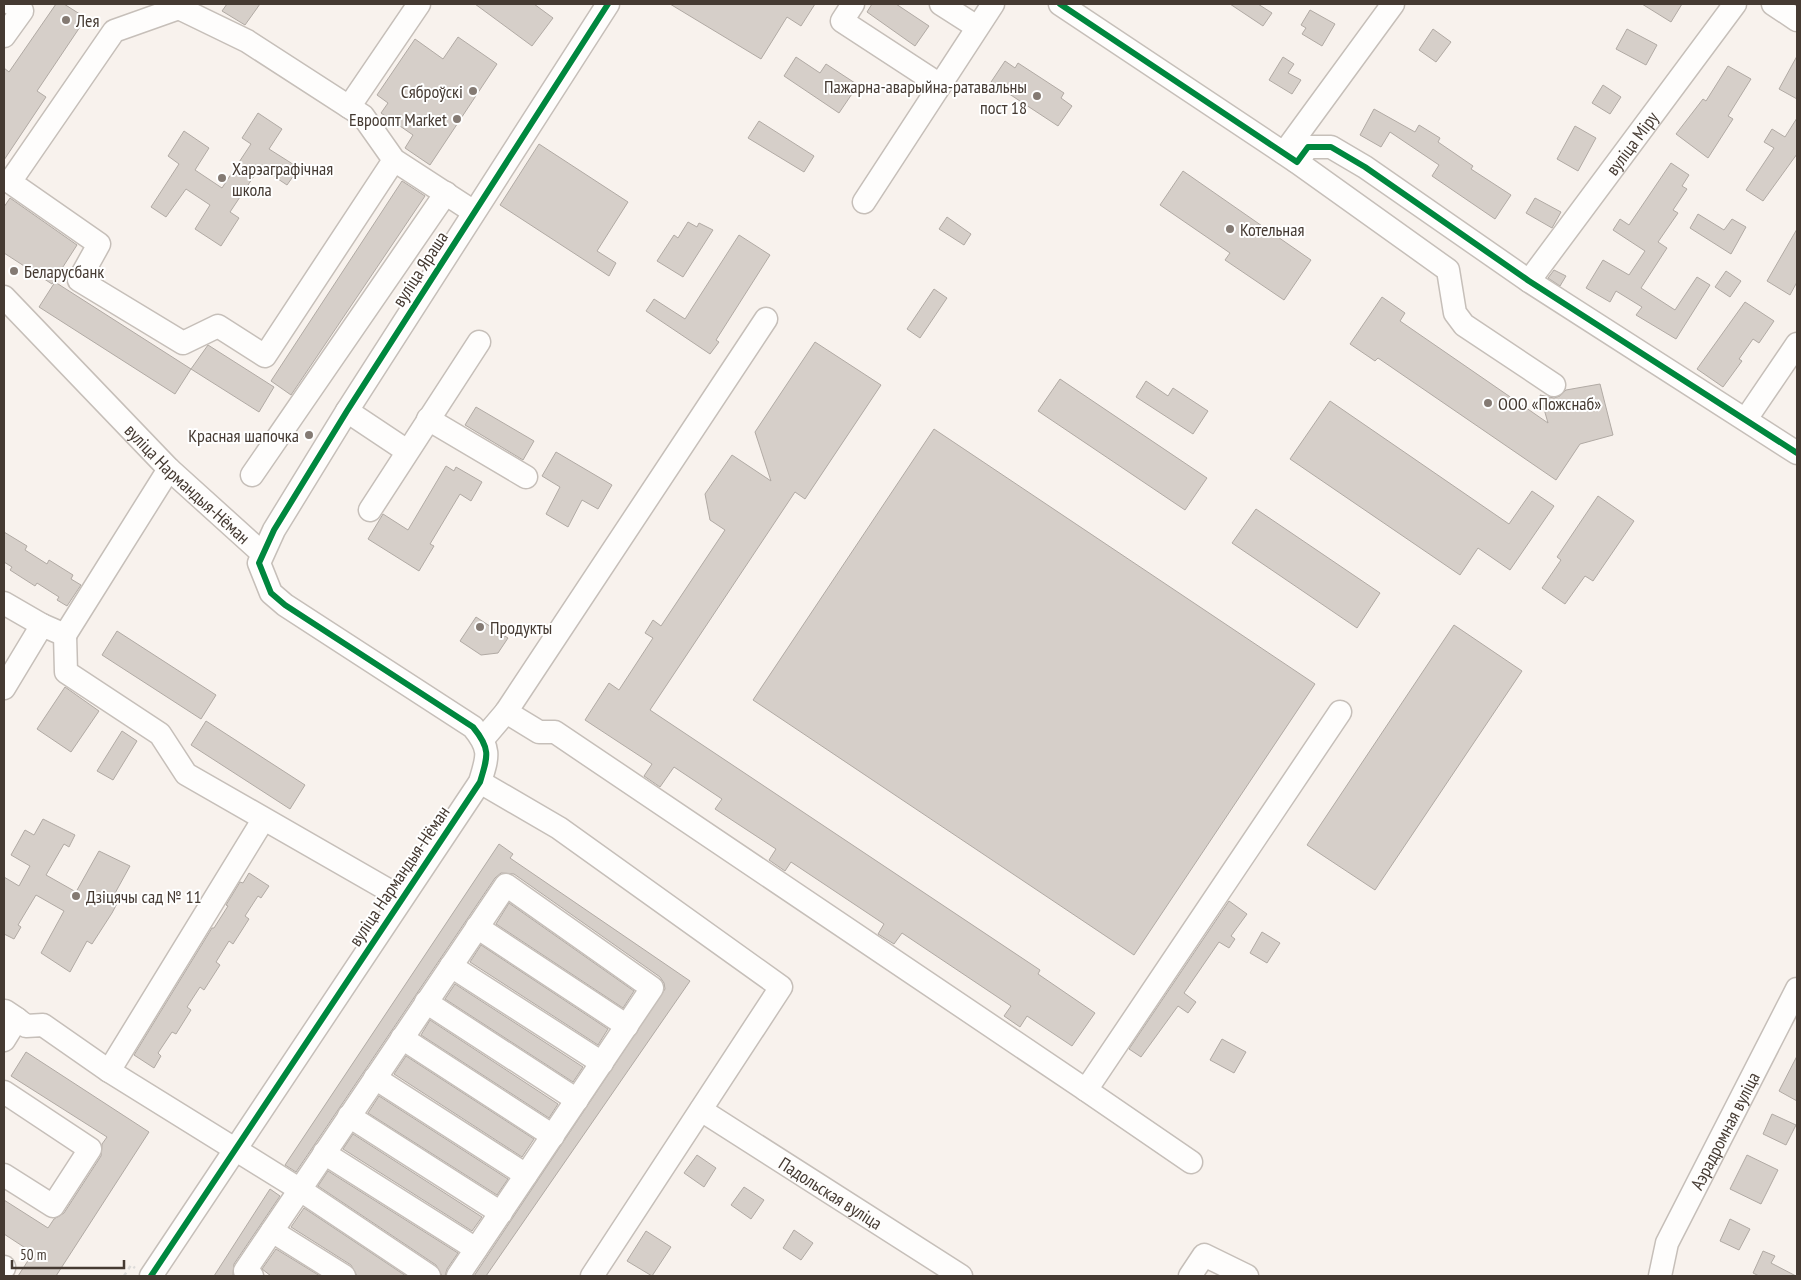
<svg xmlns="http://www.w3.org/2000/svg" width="1801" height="1280" font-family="'PT Sans Narrow',sans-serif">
  <rect width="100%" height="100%" fill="#f8f2ed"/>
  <!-- building -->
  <g fill="#d6cfc9" stroke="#b1aaa4">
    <path d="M56,4H64L86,18L37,91L46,97L4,160V68L9,72Z"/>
    <path d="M227,4H260L245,25L222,11Z"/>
    <path d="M475,4H534L553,18L532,46Z"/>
    <path d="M670,4H815L801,26L787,17L761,59Z"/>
    <path d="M872,4H896L929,26L915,46L867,12Z"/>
    <path d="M1230,4H1258L1272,13L1263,26Z"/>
    <path d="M1642,4H1682L1671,22Z"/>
    <path d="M1310,10L1335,24L1322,46L1302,34L1306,28L1301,25Z"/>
    <path d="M1433,29L1451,42L1436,62L1419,50Z"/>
    <path d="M1627,29L1657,45L1646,65L1616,49Z"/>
    <path d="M458,37L497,64L430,165L405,148L413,135L381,113L388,103L377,95L415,39L443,59Z"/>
    <path d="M1797,56V99L1779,89Z"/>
    <path d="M796,57L820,73L826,64L858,85L839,113L784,76Z"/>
    <path d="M1283,57L1294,64L1288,73L1301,80L1292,94L1269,80Z"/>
    <path d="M1005,61L1015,68L1018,63L1064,93L1061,98L1072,106L1058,126L991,82Z"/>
    <path d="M1728,66L1751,79L1728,116L1733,119L1708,158L1676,134L1703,99L1706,101Z"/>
    <path d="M1603,85L1621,97L1610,114L1592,103Z"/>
    <path d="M1374,109L1415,132L1419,125L1440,138L1438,142L1473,166L1471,169L1511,195L1495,219L1432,176L1439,165L1390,132L1381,147L1360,135Z"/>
    <path d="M258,113L282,129L269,149L299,168L287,185L260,167L230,212L239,218L221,246L195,229L210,205L186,189L166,217L151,207L179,164L168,156L184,131L209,148L195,170L222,188L251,144L242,138Z"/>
    <path d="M1797,118V154L1763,201L1746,190L1774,148L1764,142L1772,129L1785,137Z"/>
    <path d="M759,121L814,156L804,172L748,138Z"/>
    <path d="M1575,126L1596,138L1578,171L1557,159Z"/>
    <path d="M539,144L628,202L597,251L616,263L609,276L500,205Z"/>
    <path d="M1671,163L1689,175L1682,186L1687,189L1673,210L1678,213L1658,242L1667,248L1641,288L1675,310L1697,277L1710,285L1676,339L1636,315L1642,307L1616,291L1610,302L1586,288L1603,260L1629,275L1645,251L1613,230L1620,219L1629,225Z"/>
    <path d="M1183,171L1311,260L1284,300L1225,260L1230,253L1160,205Z"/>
    <path d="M402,181L425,196L291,395L271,381Z"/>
    <path d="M10,198L77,245L52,284L4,253V207Z"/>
    <path d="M1535,198L1561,212L1552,228L1526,213Z"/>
    <path d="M1698,214L1724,230L1732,219L1746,227L1731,254L1690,228Z"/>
    <path d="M947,217L971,234L964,245L939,229Z"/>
    <path d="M688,222L697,227L699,223L713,230L683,277L657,261L674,235L678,238Z"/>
    <path d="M1797,229V282L1790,295L1767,281Z"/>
    <path d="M739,235L770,255L716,340L719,342L710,354L646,311L654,299L685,319Z"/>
    <path d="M1554,270L1566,276L1560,286L1548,278Z"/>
    <path d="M1726,271L1741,281L1730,297L1715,287Z"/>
    <path d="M55,282L191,369L175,394L39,307Z"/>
    <path d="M934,289L947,298L920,338L907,329Z"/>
    <path d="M1382,297L1405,313L1400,321L1548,423L1540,395L1554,398L1560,396L1566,390L1600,384L1613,435L1580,444L1556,480L1378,358L1375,361L1350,344Z"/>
    <path d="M1745,302L1774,321L1759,343L1753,339L1739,359L1742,361L1723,387L1697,369Z"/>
    <path d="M815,342L881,385L805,499L795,492L650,710L1040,970L1038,974L1095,1013L1072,1046L1027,1016L1020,1027L1004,1016L1011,1006L902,933L894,944L878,934L884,924L791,862L785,871L769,860L776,849L715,809L722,799L674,767L660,787L644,776L652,764L585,720L609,683L619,690L653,638L645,633L653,620L661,626L725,530L710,520L705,494L732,455L771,481L755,432Z"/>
    <path d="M208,345L274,387L259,412L191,369Z"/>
    <path d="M1060,379L1207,478L1185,510L1038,411Z"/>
    <path d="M1146,381L1168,396L1173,388L1208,411L1193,434L1136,397Z"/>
    <path d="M1330,401L1509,524L1532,491L1554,506L1510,570L1478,548L1460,575L1290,459Z"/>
    <path d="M476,407L534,441L523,460L465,425Z"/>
    <path d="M934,429L1315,684L1134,955L753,700Z"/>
    <path d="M556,452L612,485L598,509L582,500L568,527L546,514L560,487L542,476Z"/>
    <path d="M446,466L454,471L456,467L482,482L471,501L460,494L430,544L434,546L419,571L368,539L383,514L408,530Z"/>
    <path d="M1598,496L1634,521L1593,581L1585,576L1565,604L1542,588L1561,560L1557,557Z"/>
    <path d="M1256,509L1380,593L1357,628L1232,543Z"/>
    <path d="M4,532L27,546L25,550L47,564L49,560L73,575L71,579L81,585L67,606L57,600L59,597L37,583L35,586L10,570L12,567L4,562Z"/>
    <path d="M476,617L508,638L498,653L481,655L460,641Z"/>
    <path d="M1454,625L1522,671L1375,890L1307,845Z"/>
    <path d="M117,631L216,695L201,719L102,655Z"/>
    <path d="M65,687L99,711L71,752L37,729Z"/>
    <path d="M206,721L305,785L290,809L191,745Z"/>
    <path d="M122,731L137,741L113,780L97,771Z"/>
    <path d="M43,819L75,835L69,847L64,844L46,875L76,892L99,851L130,866L114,895L120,898L112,913L92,944L87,941L70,972L41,953L64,911L36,895L18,925L21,927L14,939L4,934V877L19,886L30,866L11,855L25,830L34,835Z"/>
    <path d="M499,844L513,854L510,858L690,981L486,1276H474L665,989L664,983L660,977L514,874L501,873L495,878L296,1172L285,1165Z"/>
    <path d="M249,873L269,886L261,898L258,896L245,916L249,919L233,944L229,941L216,962L220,965L204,990L200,987L187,1007L191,1010L176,1034L172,1032L158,1053L161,1056L154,1068L134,1055L212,928H214L228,906L226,905L240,882L243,883Z"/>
    <path d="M1229,901L1247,914L1231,936L1235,939L1229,948L1219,942L1184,993L1196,1002L1188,1013L1178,1006L1141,1057L1129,1049Z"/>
    <path d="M509,903L634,991L623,1008L496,924Z"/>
    <path d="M1262,932L1280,943L1267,963L1250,953Z"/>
    <path d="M481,945L608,1029L598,1045L470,962Z"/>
    <path d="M455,984L583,1067L573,1082L445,999Z"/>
    <path d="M430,1020L558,1104L549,1118L421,1035Z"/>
    <path d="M1222,1039L1246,1052L1234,1073L1210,1060Z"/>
    <path d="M26,1052L149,1132L56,1276H18L33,1253L4,1234V1200L48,1228L54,1219L64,1213L101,1156L102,1144L107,1137L11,1076Z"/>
    <path d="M406,1056L534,1139L522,1157L394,1074Z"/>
    <path d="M1797,1056V1101L1779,1091Z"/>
    <path d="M379,1096L508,1179L497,1195L368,1113Z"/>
    <path d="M1772,1114L1796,1125L1786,1145L1763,1134Z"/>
    <path d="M353,1134L482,1217L472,1231L343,1149Z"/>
    <path d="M697,1155L716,1168L704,1187L684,1173Z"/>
    <path d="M1747,1155L1778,1170L1761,1204L1730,1189Z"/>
    <path d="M328,1171L458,1253L447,1269L445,1276H442L436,1265L318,1186Z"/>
    <path d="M744,1187L764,1200L751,1219L731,1205Z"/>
    <path d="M270,1189L280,1196L234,1264L233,1276H214Z"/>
    <path d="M304,1208L406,1276H357L351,1265L291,1227Z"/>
    <path d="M1730,1219L1750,1229L1739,1250L1720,1241Z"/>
    <path d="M794,1230L813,1243L801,1260L783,1248Z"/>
    <path d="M646,1231L671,1247L652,1276L627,1261Z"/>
    <path d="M276,1249L320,1276H271L262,1269Z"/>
    <path d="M1763,1251L1775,1256L1771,1263L1796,1276H1759L1753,1273Z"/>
  </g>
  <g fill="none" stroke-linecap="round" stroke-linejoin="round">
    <defs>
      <g id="minor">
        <path d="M853,4L842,21L940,85"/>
        <path d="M941,4L977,27"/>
        <path d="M1060,4L1297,162L1448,270L1455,313L1464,325L1554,385"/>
        <path d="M1773,4L1797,20"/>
        <path d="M4,36L22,11L12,4"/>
        <path d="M349,107L419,4"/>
        <path d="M1284,153L1393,4"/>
        <path d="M394,160L363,116L247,41L179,8L114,31L10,182L99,244L79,280L183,343L218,326L265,356L394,160L474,212"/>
        <path d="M1297,162L1308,147H1331L1365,167L1529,281L1797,453"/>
        <path d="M864,202L993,4"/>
        <path id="s1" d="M1529,281L1735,4"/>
        <path id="s2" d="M4,297L169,469L262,553"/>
        <path d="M347,411L407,451"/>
        <path d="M428,419L526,477"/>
        <path d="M1746,419L1797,344"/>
        <path d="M252,475L446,193"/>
        <path d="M370,510L479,342"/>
        <path d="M4,603L42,625"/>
        <path d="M65,635L66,672L160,734L186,774L402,898"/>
        <path d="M4,688L42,625L65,635L169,469"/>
        <path d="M506,712L539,732H555L1086,1090L1340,712"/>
        <path d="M483,739L506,712L766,319"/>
        <path d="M480,782L559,828L781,987L592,1276"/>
        <path d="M263,820L109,1071L299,1189L429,1276"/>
        <path d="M477,927L627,1026"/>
        <path d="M451,966L602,1063"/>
        <path d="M426,1002L577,1100"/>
        <path d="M17,1019L26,1026L43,1025L109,1071"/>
        <path d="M402,1038L553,1136"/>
        <path d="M4,1040L17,1019L5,1011"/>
        <path d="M375,1078L526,1175"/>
        <path d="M1086,1090L1191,1162"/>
        <path d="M4,1092L90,1149L53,1206L4,1175"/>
        <path id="s3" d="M701,1110L961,1276"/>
        <path d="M349,1116L501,1213"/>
        <path d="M324,1153L476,1249"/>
        <path d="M272,1231L344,1276"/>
        <path d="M4,1267V1268"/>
        <path d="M151,1276L480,782C488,756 491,749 473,727L285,605L271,593L259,563L274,530L347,411L608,4"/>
        <path d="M252,1276L245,1271L506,885L652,988L458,1276"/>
        <path d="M1190,1276L1204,1255L1247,1276"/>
        <path id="s4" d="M1660,1276L1667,1243L1797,989"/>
      </g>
    </defs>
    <!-- minor casing -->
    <use href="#minor" stroke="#c6bfb9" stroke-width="25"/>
    <!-- path -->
    <path stroke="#dddbd9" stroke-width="2.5" stroke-dasharray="4 4" stroke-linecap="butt" d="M124,1276L131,1265L135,1268"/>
    <!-- minor -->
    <use href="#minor" stroke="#fefdfc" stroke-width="22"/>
    <defs>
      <g id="cycleway">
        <path d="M1060,4L1297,162L1308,147H1331L1365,167L1529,281L1797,453"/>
        <path d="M151,1276L480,782C488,756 491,749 473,727L285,605L271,593L259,563L274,530L347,411L608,4"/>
      </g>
    </defs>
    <!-- cycleway casing -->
    <use href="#cycleway" stroke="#fff" stroke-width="9"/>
    <!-- cycleway -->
    <use href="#cycleway" stroke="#00873e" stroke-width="6"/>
  </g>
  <!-- markers -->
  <g fill="#847a73" stroke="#fff" stroke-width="2">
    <circle cx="66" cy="20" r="5"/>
    <circle cx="473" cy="91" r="5"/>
    <circle cx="1037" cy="96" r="5"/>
    <circle cx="457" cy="119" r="5"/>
    <circle cx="222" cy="178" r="5"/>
    <circle cx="1230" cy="229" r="5"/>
    <circle cx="14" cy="271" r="5"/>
    <circle cx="1488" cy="403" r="5"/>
    <circle cx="309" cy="435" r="5"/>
    <circle cx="480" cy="627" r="5"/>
    <circle cx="76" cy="896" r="5"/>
  </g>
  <g text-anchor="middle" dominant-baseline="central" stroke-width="4" stroke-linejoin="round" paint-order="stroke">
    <!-- poi labels -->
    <g font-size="18" fill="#453a32" stroke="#fff" text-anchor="start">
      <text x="76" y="20">Лея</text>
      <text x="1027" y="86" text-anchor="end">Пажарна-аварыйна-ратавальны<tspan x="1027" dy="21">пост 18</tspan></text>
      <text x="463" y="91" text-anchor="end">Сяброўскі</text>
      <text x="447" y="119" text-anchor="end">Евроопт Market</text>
      <text x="232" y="168">Харэаграфічная<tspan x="232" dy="21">школа</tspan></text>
      <text x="1240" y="229">Котельная</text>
      <text x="24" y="271">Беларусбанк</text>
      <text x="1498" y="403">ООО «Пожснаб»</text>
      <text x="299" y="435" text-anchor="end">Красная шапочка</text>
      <text x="490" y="627">Продукты</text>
      <text x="86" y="896">Дзіцячы сад № 11</text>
    </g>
    <!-- street labels -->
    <g font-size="18" fill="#453a32" stroke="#fff">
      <text stroke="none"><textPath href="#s1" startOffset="172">вуліца Міру</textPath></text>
      <text transform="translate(420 269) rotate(-57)">вуліца Яраша</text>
      <text stroke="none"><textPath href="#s2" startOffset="262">вуліца Нармандыя-Нёман</textPath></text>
      <text transform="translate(399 876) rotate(-56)">вуліца Нармандыя-Нёман</text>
      <text stroke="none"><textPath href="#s4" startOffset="160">Аэрадромная вуліца</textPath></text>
      <text stroke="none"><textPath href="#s3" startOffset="154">Падольская вуліца</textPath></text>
    </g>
  </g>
  <!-- border -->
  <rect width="1801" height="1280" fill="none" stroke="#453a32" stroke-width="10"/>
  <!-- scale -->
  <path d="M12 1260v8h112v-8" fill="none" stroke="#453a32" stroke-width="2.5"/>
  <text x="20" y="1260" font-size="15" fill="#453a32" stroke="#ffffff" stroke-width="4" paint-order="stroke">50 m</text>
</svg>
